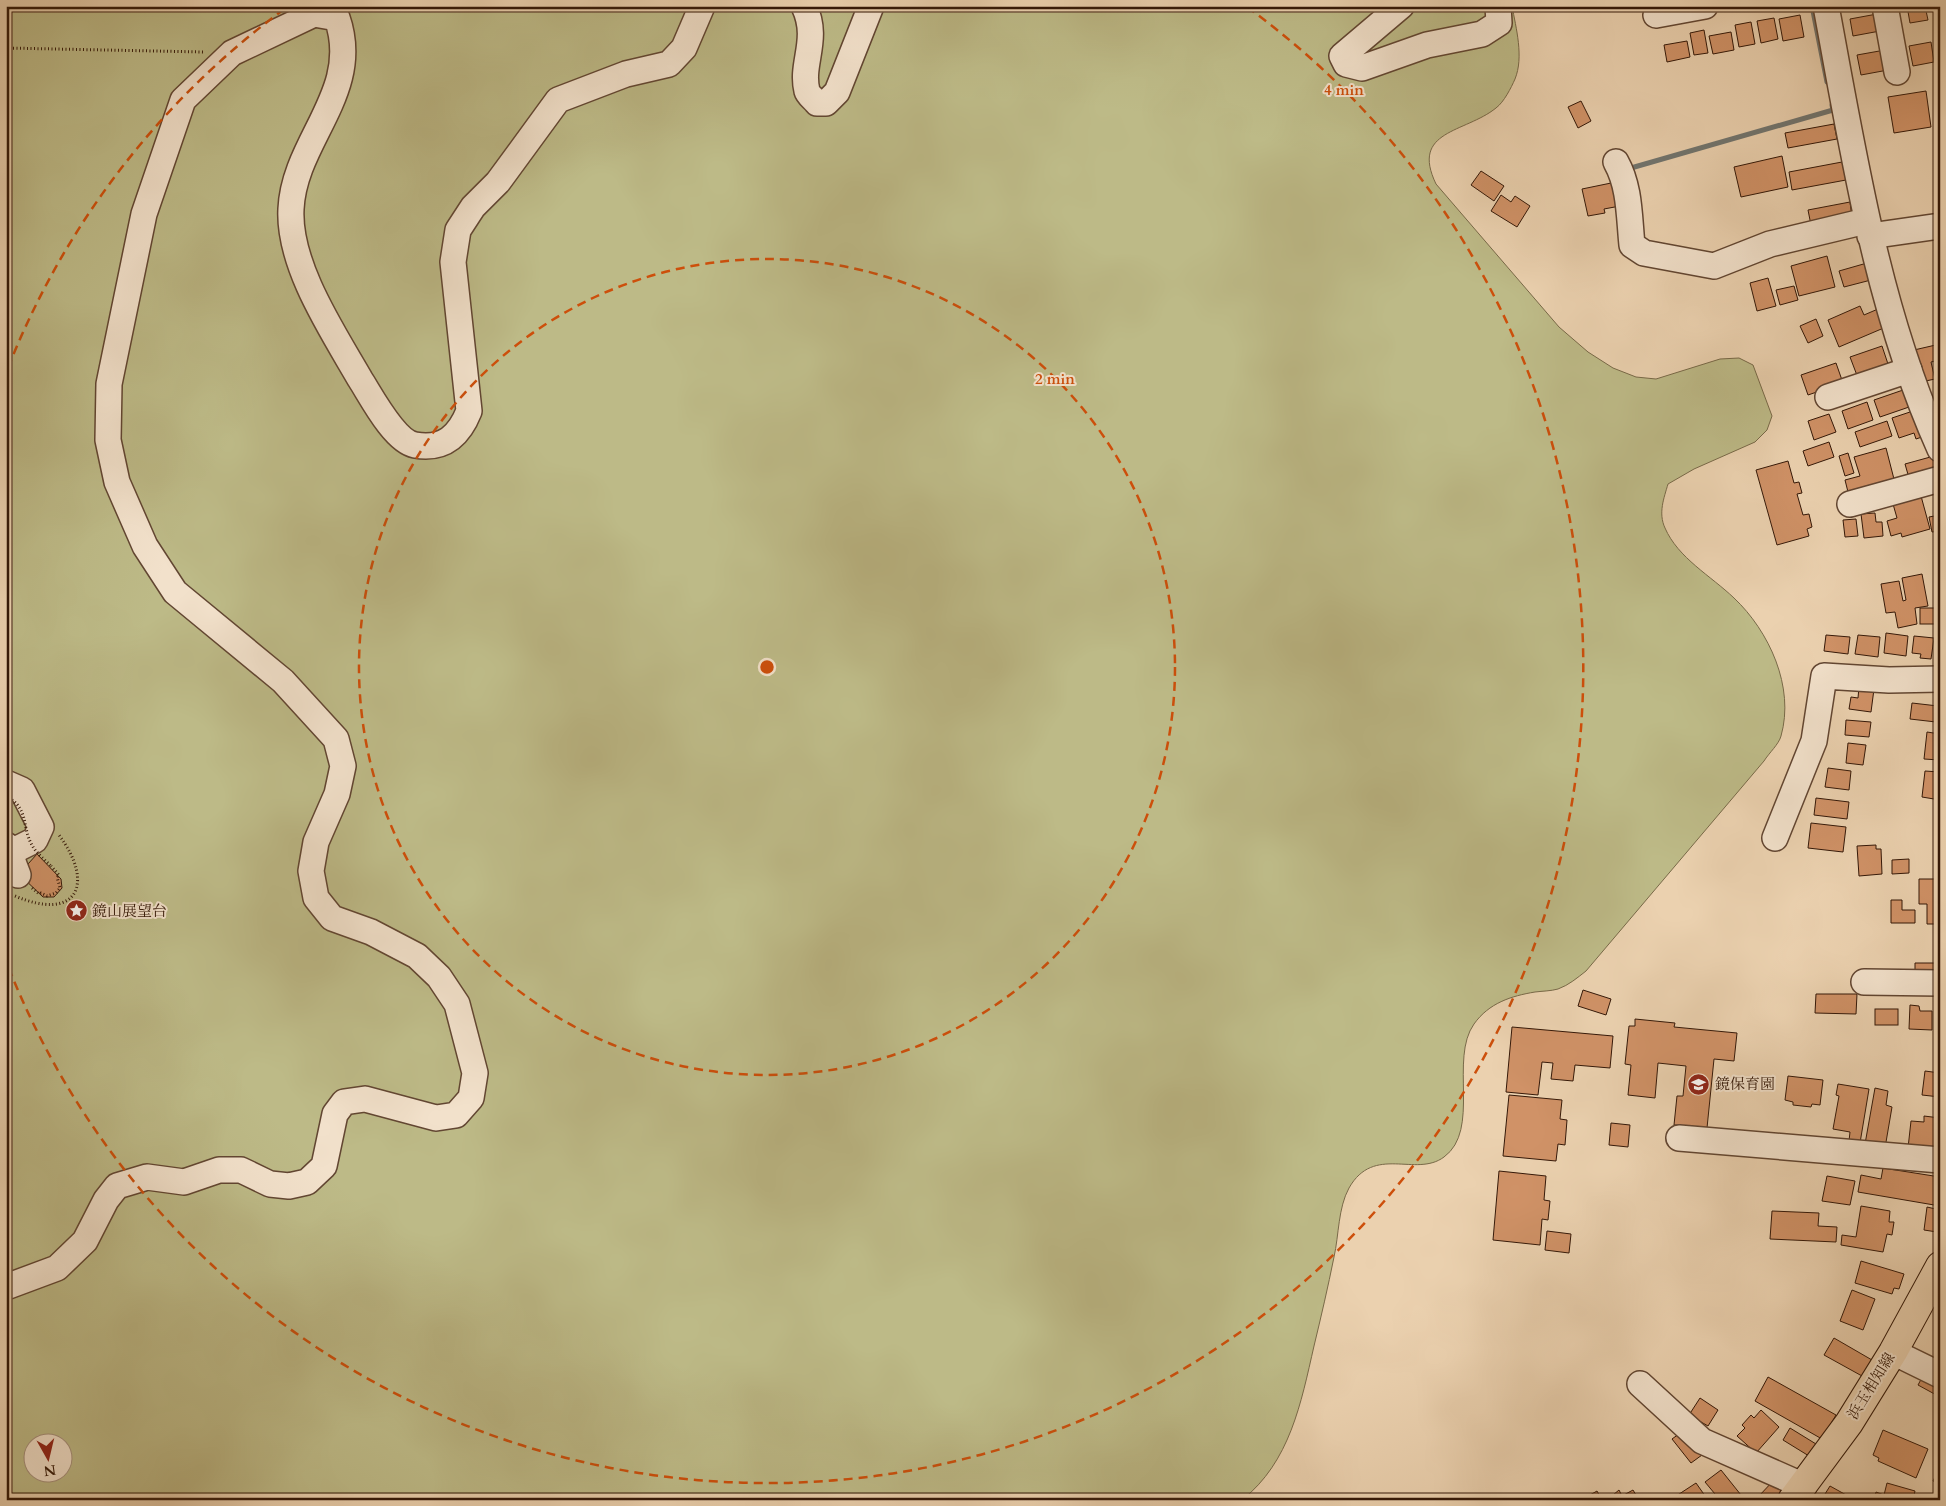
<svg xmlns="http://www.w3.org/2000/svg" width="1946" height="1506" font-family="Cardo,'Noto Serif JP',serif">
  <rect width="100%" height="100%" fill="#ebd1af"/>
  <filter id="stains"><feTurbulence type="fractalNoise" baseFrequency=".004" numOctaves="4"/><feColorMatrix values="0 0 0 0 .2 0 0 0 0 .09 0 0 0 0 .02 0 0 0 .5 -.17"/></filter>
  <radialGradient id="worn" r=".72"><stop offset=".6" stop-color="#630" stop-opacity="0"/><stop offset="1" stop-color="#630" stop-opacity=".3"/></radialGradient>
  <!-- green -->
  <path fill="#bdba87" stroke="#786948" fill-rule="evenodd" d="M6,6H1512C1516,28 1524,57 1515,79C1511,88 1504,102 1496,108C1465,133 1410,130 1436,184L1559,327L1588,352L1613,368L1636,377L1656,379L1720,359L1739,358L1753,365L1772,416L1767,430L1755,442L1694,469L1668,484C1664,498 1658,513 1665,528C1678,558 1711,576 1734,598C1769,631 1795,687 1781,736C1779,744 1769,753 1764,761L1586,971C1577,978 1569,985 1558,989C1551,991 1543,991 1535,992C1511,996 1489,1003 1474,1024C1449,1059 1481,1130 1444,1157C1416,1178 1374,1144 1349,1188C1338,1208 1339,1235 1334,1257C1328,1287 1321,1317 1314,1346C1301,1403 1290,1462 1242,1500H6ZM32,1444H62V1474H32Z"/>
  <g fill="none" stroke-linecap="round" stroke-linejoin="round">
    <!-- stream -->
    <g stroke="#727670" stroke-width="5">
      <path d="M1812,6L1827,82"/>
      <path d="M1631,168L1833,110L1832,105"/>
    </g>
  </g>
  <!-- building -->
  <g fill="#d09267" stroke="#341808">
    <path d="M1907,6H1925L1928,20L1910,23Z"/>
    <path d="M1877,14L1880,31L1853,36L1850,19Z"/>
    <path d="M1800,15L1804,37L1783,41L1779,19Z"/>
    <path d="M1774,18L1778,39L1761,43L1757,21Z"/>
    <path d="M1751,22L1755,44L1739,47L1735,25Z"/>
    <path d="M1704,30L1708,53L1694,55L1690,33Z"/>
    <path d="M1731,32L1734,50L1713,54L1709,36Z"/>
    <path d="M1687,41L1690,57L1667,62L1664,45Z"/>
    <path d="M1931,42L1934,62L1913,66L1909,46Z"/>
    <path d="M1885,50L1888,70L1861,75L1857,55Z"/>
    <path d="M1926,91L1931,127L1894,133L1888,97Z"/>
    <path d="M1581,101L1591,121L1578,128L1568,107Z"/>
    <path d="M1834,124L1837,139L1788,148L1785,133Z"/>
    <path d="M1782,156L1788,187L1741,197L1734,167Z"/>
    <path d="M1842,162L1846,180L1792,190L1789,172Z"/>
    <path d="M1481,171L1504,186L1494,201L1471,185Z"/>
    <path d="M1616,182L1620,206L1604,209L1605,213L1588,216L1582,189Z"/>
    <path d="M1501,195L1511,202L1515,196L1530,206L1517,227L1491,211Z"/>
    <path d="M1850,202L1852,217L1811,225L1808,210Z"/>
    <path d="M1827,256L1835,287L1799,296L1791,266Z"/>
    <path d="M1867,263L1871,280L1844,287L1839,271Z"/>
    <path d="M1768,278L1776,306L1757,311L1750,283Z"/>
    <path d="M1794,286L1798,300L1780,305L1776,290Z"/>
    <path d="M1860,306L1864,315L1878,309L1886,327L1839,347L1828,320Z"/>
    <path d="M1816,319L1823,336L1808,343L1800,326Z"/>
    <path d="M1940,344V360L1931,362L1935,379L1921,382L1914,350Z"/>
    <path d="M1882,346L1889,367L1858,378L1850,357Z"/>
    <path d="M1836,363L1843,383L1808,395L1801,375Z"/>
    <path d="M1906,389L1912,406L1880,417L1874,400Z"/>
    <path d="M1867,402L1873,420L1848,429L1842,411Z"/>
    <path d="M1916,410L1925,436L1916,439L1914,433L1899,438L1892,418Z"/>
    <path d="M1829,414L1836,432L1814,440L1808,421Z"/>
    <path d="M1887,421L1892,436L1860,447L1855,432Z"/>
    <path d="M1829,442L1834,457L1808,466L1803,451Z"/>
    <path d="M1886,448L1895,483L1849,496L1845,480L1860,476L1854,457Z"/>
    <path d="M1848,453L1854,473L1845,476L1839,456Z"/>
    <path d="M1934,456L1938,470L1909,478L1905,464Z"/>
    <path d="M1788,461L1794,483L1799,482L1802,493L1797,494L1803,515L1809,514L1812,527L1807,529L1809,536L1777,545L1756,470Z"/>
    <path d="M1921,496L1930,529L1902,537L1901,533L1891,536L1887,521L1897,518L1893,504Z"/>
    <path d="M1875,513L1876,522H1882L1883,536L1864,538L1861,514Z"/>
    <path d="M1940,515V531L1932,532L1929,517Z"/>
    <path d="M1856,519L1858,536L1845,537L1843,520Z"/>
    <path d="M1922,574L1928,606L1915,608L1917,624L1898,628L1895,612L1886,613L1881,584L1899,581L1903,601L1906,600L1902,578Z"/>
    <rect x="1920" y="608" width="20" height="16"/>
    <path d="M1886,633L1908,636L1906,656L1884,653Z"/>
    <path d="M1826,635L1850,637L1848,654L1824,651Z"/>
    <path d="M1858,635L1880,637L1878,657L1855,654Z"/>
    <path d="M1914,636L1934,638L1931,659L1920,658L1921,654L1912,653Z"/>
    <path d="M1859,687L1874,689L1871,712L1849,709L1851,697L1858,698Z"/>
    <path d="M1912,703L1938,706L1936,722L1910,719Z"/>
    <path d="M1846,720L1871,722L1869,737L1845,735Z"/>
    <path d="M1927,732L1940,734V760L1924,759Z"/>
    <path d="M1848,743L1866,745L1863,765L1846,763Z"/>
    <path d="M1828,768L1851,771L1849,790L1825,787Z"/>
    <path d="M1925,771L1940,772V800L1922,797Z"/>
    <path d="M1816,798L1849,802L1847,819L1814,815Z"/>
    <path d="M1940,822V856L1936,855Z"/>
    <path d="M1811,823L1846,827L1843,852L1808,848Z"/>
    <path d="M1876,845V849H1881L1882,874L1859,876L1857,846Z"/>
    <path d="M37,854L61,879L62,888L54,897H43L19,874Z"/>
    <path d="M1909,859V873L1892,874V860Z"/>
    <path d="M1919,879H1935V897H1940V924H1927V904H1919Z"/>
    <path d="M1891,900H1902V910H1915V923H1891Z"/>
    <path d="M1938,957L1940,977H1915V963H1938Z"/>
    <path d="M1583,990L1611,999L1606,1015L1578,1006Z"/>
    <path d="M1816,994H1857L1856,1014L1815,1013Z"/>
    <path d="M1910,1005L1919,1006L1920,1011H1932V1030L1909,1029Z"/>
    <rect x="1875" y="1009" width="23" height="16"/>
    <path d="M1635,1019L1675,1023L1674,1027L1737,1033L1734,1061L1714,1059L1707,1128L1674,1125L1677,1096H1683L1686,1066L1658,1063L1655,1098L1628,1095L1631,1065L1625,1064L1629,1026H1635Z"/>
    <path d="M1512,1027L1613,1036L1610,1068L1575,1065L1573,1081L1551,1079L1553,1063L1542,1062L1538,1095L1506,1092Z"/>
    <path d="M1925,1071L1940,1073V1097L1922,1095Z"/>
    <path d="M1788,1076L1823,1080L1820,1105L1812,1104L1811,1107L1793,1105V1102L1785,1100Z"/>
    <path d="M1838,1084L1869,1089L1860,1143L1849,1141L1850,1132L1833,1129L1839,1096L1836,1095Z"/>
    <path d="M1875,1088L1888,1091L1886,1105L1892,1107L1885,1148L1865,1144Z"/>
    <path d="M1509,1095L1562,1100L1560,1119L1567,1120L1565,1145L1558,1144L1556,1161L1503,1156Z"/>
    <path d="M1924,1116L1940,1118V1152L1908,1148L1911,1121L1924,1122Z"/>
    <path d="M1611,1123L1630,1125L1628,1147L1609,1145Z"/>
    <path d="M1883,1168L1940,1177V1206L1858,1192L1861,1175L1881,1179Z"/>
    <path d="M1499,1171L1546,1176L1544,1200L1550,1201L1548,1220L1542,1219L1540,1245L1493,1240Z"/>
    <path d="M1827,1176L1855,1181L1850,1205L1822,1201Z"/>
    <path d="M1861,1206L1890,1211L1889,1222H1894L1892,1235L1887,1234L1883,1252L1841,1245L1842,1235L1856,1237Z"/>
    <path d="M1927,1207L1940,1210L1937,1232L1924,1230Z"/>
    <path d="M1772,1211L1819,1213L1818,1226L1837,1227L1836,1242L1770,1239Z"/>
    <path d="M1547,1231L1571,1234L1569,1253L1545,1250Z"/>
    <path d="M1861,1261L1904,1274L1899,1289L1894,1288L1892,1294L1855,1283Z"/>
    <path d="M1852,1290L1875,1299L1863,1330L1840,1321Z"/>
    <path d="M1834,1338L1872,1360L1862,1376L1824,1355Z"/>
    <path d="M1924,1374L1940,1383V1397L1918,1385Z"/>
    <path d="M1768,1377L1836,1415L1822,1439L1755,1401Z"/>
    <path d="M1700,1398L1718,1410L1708,1426L1689,1415Z"/>
    <path d="M1761,1410L1779,1427L1756,1453L1737,1436L1745,1428L1742,1425L1751,1415L1754,1418Z"/>
    <path d="M1790,1428L1816,1444L1809,1456L1783,1440Z"/>
    <path d="M1883,1430L1928,1449L1916,1478L1878,1461L1879,1458L1873,1455Z"/>
    <path d="M1683,1431L1702,1455L1691,1463L1672,1439Z"/>
    <path d="M1940,1467V1484L1933,1481Z"/>
    <path d="M1721,1470L1745,1500H1720L1705,1482Z"/>
    <path d="M1774,1480L1785,1490L1776,1500H1761L1758,1497Z"/>
    <path d="M1696,1483L1708,1500H1670Z"/>
    <path d="M1887,1483L1915,1491L1913,1500H1874L1876,1492L1884,1495Z"/>
    <path d="M1830,1486L1848,1496L1846,1500H1835L1825,1494Z"/>
    <path d="M1619,1490L1622,1496L1633,1490L1639,1500H1607Z"/>
    <path d="M1597,1491L1602,1500H1581Z"/>
  </g>
  <g fill="none" stroke-linecap="round" stroke-linejoin="round">
    <defs>
      <g id="minor">
        <path d="M804,6C820,40 800,63 807,91C808,95 814,99 817,103H826L837,92L871,6"/>
        <path d="M1401,6L1342,56L1346,64L1362,68L1427,45L1482,34L1499,23L1498,6"/>
        <path d="M1826,6C1854,156 1877,309 1940,449"/>
        <path d="M1885,6L1897,72"/>
        <path d="M1656,15L1705,6"/>
        <path d="M1616,162C1630,187 1629,216 1632,245L1644,253L1714,266L1770,244L1866,221"/>
        <path d="M1870,236L1940,226"/>
        <path d="M1828,397L1909,370"/>
        <path d="M1850,504L1940,479"/>
        <path d="M6,783L22,790L41,827L35,840L13,851L6,845"/>
        <path d="M1775,838L1814,741L1824,676L1889,680L1940,679"/>
        <path d="M13,851V862L18,875"/>
        <path d="M1864,982L1940,983"/>
        <path d="M1679,1138L1940,1160"/>
        <path d="M6,1287L57,1268L85,1241L106,1200L117,1186L147,1177L184,1182L219,1170H241L270,1184L289,1186L307,1182L324,1166L335,1114L344,1102L365,1099L436,1118L456,1115L471,1098L475,1073L457,1004L439,977L417,956L371,932L332,918L316,898L311,871L316,842L337,794L343,766L336,739L283,681L175,592L145,546L117,482L108,440L109,384L144,214L183,100L232,53L314,14L337,18C363,92 294,140 291,209C288,265 333,332 360,379C371,396 394,441 415,445C444,450 459,436 469,411L453,262L458,230L473,207L498,182L558,100L626,74L669,64L684,48L702,6"/>
        <path d="M1893,1352L1940,1375"/>
        <path d="M1640,1384L1702,1441L1804,1486"/>
      </g>
      <path id="major" d="M1792,1500L1849,1423L1893,1352L1940,1266"/>
    </defs>
    <!-- minor casing -->
    <use href="#minor" stroke="#624632" stroke-width="28"/>
    <!-- major casing -->
    <use href="#major" stroke="#341808" stroke-width="30"/>
    <!-- path -->
    <g stroke="#341808" stroke-width="3" stroke-dasharray="1 2.5" stroke-linecap="butt">
      <path d="M6,48L204,52"/>
      <path d="M32,888L39,894L41,893L47,896L56,893L60,888L57,877L59,875L51,866"/>
      <path d="M15,896C76,922 96,885 59,835"/>
    </g>
    <!-- minor -->
    <use href="#minor" stroke="#f2e1cb" stroke-width="25"/>
    <!-- major -->
    <use href="#major" stroke="#ebd1af" stroke-width="28"/>
    <!-- path-bridge -->
    <path stroke="#341808" stroke-width="3" stroke-dasharray="1 2.5" stroke-linecap="butt" d="M6,796C30,809 21,826 32,845C36,853 45,860 51,866"/>
  </g>
  <!-- distance rings -->
  <g fill="none" stroke="#cd4f0b" stroke-width="2.5" stroke-dasharray="9 6">
    <circle cx="767" cy="667" r="408"/>
    <path d="M8 368A816 816 0 0 1 287 7M1247 7A816 816 0 1 1 8 966"/>
  </g>
  <!-- icons -->
  <defs>
    <symbol id="sight-disc" viewBox="-11 -11 22 22"><circle r="9.5" fill="#8f2418" stroke="#f2e1cb"/><path d="M0-6L1.8-2.2L6-1.7L2.9 1.2L3.7 5.4L0 3.3L-3.7 5.4L-2.9 1.2L-6-1.7L-1.8-2.2Z" fill="#fff"/></symbol>
    <symbol id="school-disc" viewBox="-11 -11 22 22"><circle r="9.5" fill="#8f2418" stroke="#f2e1cb"/><path d="M0-5L7-2L0 1L-7-2ZM-4 1L0 2.5L4 1V4Q0 6-4 4Z" fill="#fff"/></symbol>
  </defs>
  <g fill-rule="evenodd">
    <use href="#sight-disc" x="64" y="898" width="25" height="25"/>
    <use href="#school-disc" x="1686" y="1072" width="25" height="25"/>
  </g>
  <g text-anchor="middle" dominant-baseline="central" stroke-width="4" stroke-linejoin="round" paint-order="stroke">
    <!-- poi labels -->
    <g font-size="15" fill="#341808" stroke="#f2e1cb" text-anchor="start">
      <text x="92" y="911">鏡山展望台</text>
      <text x="1715" y="1084">鏡保育園</text>
    </g>
    <!-- street labels -->
    <g font-size="15" fill="#341808" stroke="#f2e1cb">
      <text transform="translate(1871 1386) rotate(-58)">浜玉相知線</text>
    </g>
  </g>
  <circle cx="767" cy="667" r="8" fill="#cd4f0b" stroke="#f2e1cb" stroke-width="2.5"/>
  <g font-size="15" text-anchor="middle" font-weight="bold" fill="#cd4f0b" stroke="#f2e1cb" stroke-width="4" stroke-linejoin="round" paint-order="stroke">
    <text x="1344" y="95">4 min</text>
    <text x="1055" y="384">2 min</text>
  </g>
  <!-- margin -->
  <rect width="1946" height="1506" fill="none" stroke="#ebd1af" stroke-width="25"/>
  <rect x="8" y="8" width="1931" height="1491" fill="none" stroke="#341808" stroke-width="2.5"/>
  <rect x="12" y="12" width="1921" height="1481" fill="none" stroke="#341808"/>
  <!-- north arrow -->
  <g transform="translate(48 1458) rotate(172)"><circle r="24" fill="#f2e1cb" stroke="#a6917d"/>
  <path d="M0-4L9 19L0 12L-9 19Z" fill="#8f2418"/>
  <text y="-8" font-size="14" font-weight="bold" text-anchor="middle" fill="#341808">N</text>
  </g>
  <rect width="100%" height="100%" filter="url(#stains)"/>
  <rect width="100%" height="100%" fill="url(#worn)"/>
</svg>
